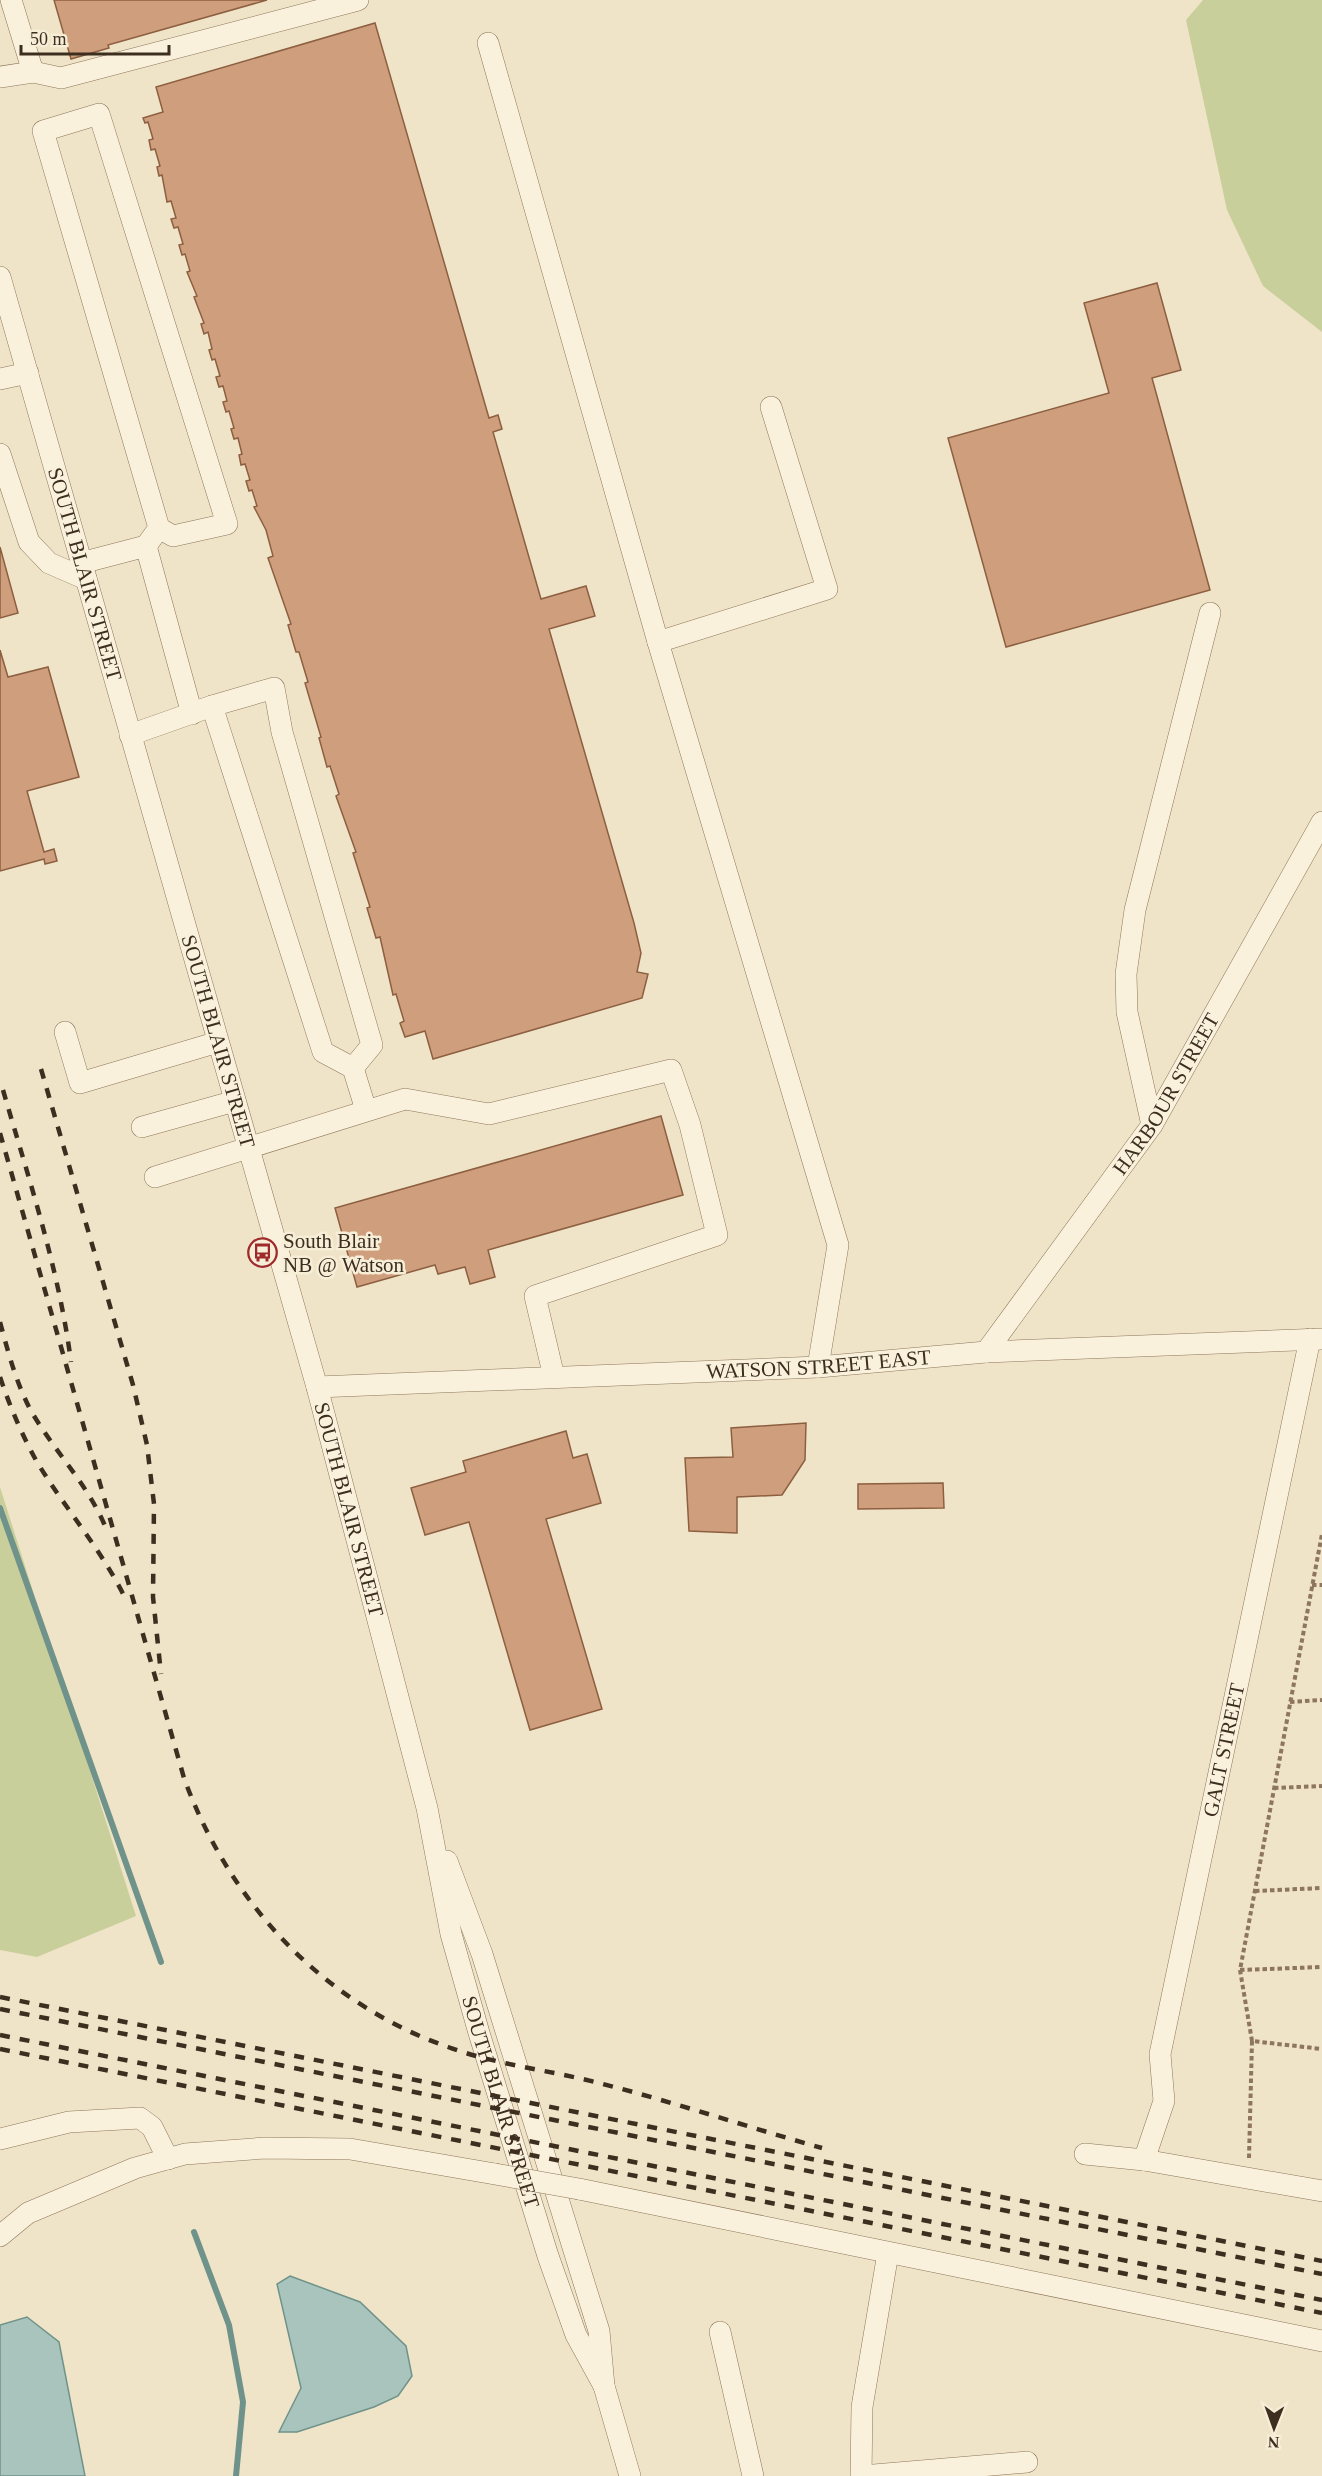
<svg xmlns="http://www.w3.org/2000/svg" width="1322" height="2476" font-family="Georgia,serif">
  <rect width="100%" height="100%" fill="#f0e4c8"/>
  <!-- green -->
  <g fill="#c9cf9b">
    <path d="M1203,0H1322V332L1263,286L1227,210L1186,20Z"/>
    <path d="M0,1487L136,1916L37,1957L0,1950Z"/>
  </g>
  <!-- water -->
  <g fill="#a9c4bc" stroke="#6f938a" stroke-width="1.5">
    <path d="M290,2276L360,2302L406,2346L412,2376L398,2396L374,2407L297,2432H279L301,2388L277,2284Z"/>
    <path d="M27,2317L59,2342L85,2476H0V2325Z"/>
  </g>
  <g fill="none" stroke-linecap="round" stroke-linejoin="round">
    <!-- stream -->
    <g stroke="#6f938a" stroke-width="6">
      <path d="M0,1508L161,1962"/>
      <path d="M194,2232L229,2325L243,2402L236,2476"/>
    </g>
  </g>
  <!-- building -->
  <g fill="#cf9f7d" stroke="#8d5f41" stroke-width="1.5">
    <path d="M54,0H267L108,45L109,48L71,59Z"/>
    <path d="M375,23L489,418L498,415L502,429L493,432L541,599L586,586L595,616L549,629L634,923L641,953L637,972L648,974L642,998L433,1059L425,1031L405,1037L400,1023L404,1021L396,994L393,995L380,937L376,938L367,908L370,907L353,853L356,852L336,796L339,794L330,766L327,767L319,738L321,737L305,683L308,682L299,652H296L288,625L291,624L268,558L273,556L266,530L254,507L257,506L252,490L249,491L246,481L250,480L245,464L241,465L239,455L242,454L238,438L234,439L231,429L234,428L229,411L226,412L223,402L227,401L223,386L219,387L216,377L220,376L215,359L212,360L209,350L212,349L208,332L204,334L201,324L204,323L194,297L197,296L187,272L190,271L185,254L182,255L179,245L183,244L178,227L174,228L171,219L176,218L171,201L167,202L162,175L159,176L157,167L160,166L155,149L151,150L149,140L153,139L148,122L145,123L143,118L163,112L156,87Z"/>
    <path d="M1157,283L1181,370L1152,378L1210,590L1006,647L948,438L1109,393L1084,303Z"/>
    <path d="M0,547L18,613L0,618Z"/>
    <path d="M0,650L8,677L48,667L79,777L27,791L44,852L54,849L57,861L45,864L44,859L0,871Z"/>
    <path d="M661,1116L683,1195L488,1250L495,1277L470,1284L465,1267L438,1274L435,1265L357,1287L335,1208Z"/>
    <path d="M806,1423L805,1460L782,1495L737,1497V1533L689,1531L685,1458L733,1457L731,1428Z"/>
    <path d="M566,1431L573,1458L587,1454L601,1503L546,1519L602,1709L530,1730L469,1522L425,1535L411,1488L466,1472L463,1461Z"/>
    <path d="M943,1483L944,1508L858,1509V1484Z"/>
  </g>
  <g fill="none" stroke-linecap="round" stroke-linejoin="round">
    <defs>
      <g id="minor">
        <path d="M488,43L658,642L838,1245L818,1367"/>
        <path d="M33,72L61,78L358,0"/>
        <path d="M0,77L33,72L11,0"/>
        <path id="s1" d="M0,277L317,1387L427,1808L451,1934L479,2033L548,2256L576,2335L604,2386"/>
        <path d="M0,379L28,373"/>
        <path d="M0,454L29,542L49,563L86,579"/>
        <path d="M146,546L159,528L43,131L99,114L227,524L173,536L159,528"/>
        <path d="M81,563L146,546L192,714"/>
        <path d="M658,642L827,589L771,407"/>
        <path d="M212,706L274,688L282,732L372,1045L353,1068"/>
        <path d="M130,735L212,706L323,1052L353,1068L366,1110"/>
        <path d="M65,1032L80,1083L218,1042"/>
        <path d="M1152,1125L1127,1012L1126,974L1135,910L1210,613"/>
        <path d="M142,1127L235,1101"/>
        <path d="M155,1177L405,1099L489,1114L671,1070L690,1125L717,1235L535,1296L554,1377"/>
        <path id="s2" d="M986,1352L1152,1125L1322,822"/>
        <path id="s3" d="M317,1387L818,1367L986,1352L1322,1339"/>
        <path d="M447,1861L482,1954L599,2331L604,2386L630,2476"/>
        <path d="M0,2139L69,2122L140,2118L152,2127L168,2159"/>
        <path d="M1085,2154L1144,2160L1322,2191"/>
        <path id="s4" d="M1144,2160L1164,2101L1160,2054L1310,1339"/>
        <path d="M579,2189L1322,2341"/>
        <path d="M0,2236L28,2213L135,2168L185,2154L265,2148L350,2149L495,2174"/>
        <path d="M720,2332L753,2476"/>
        <path d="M861,2476L862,2407L888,2253"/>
        <path d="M862,2476L1027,2462"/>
      </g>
    </defs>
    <!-- minor casing -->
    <use href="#minor" stroke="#8d765c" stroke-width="22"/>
    <!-- path -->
    <g stroke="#8d765c" stroke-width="4" stroke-dasharray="4.5 3" stroke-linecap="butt">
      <path d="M1312,1585H1322"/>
      <path d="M1290,1702L1322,1700"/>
      <path d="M1274,1788L1322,1786"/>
      <path d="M1255,1891L1322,1888"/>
      <path d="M1240,1970L1322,1967"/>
      <path d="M1252,2041L1240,1970L1322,1534"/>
      <path d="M1249,2158L1252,2041L1322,2049"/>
    </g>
    <!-- minor -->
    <use href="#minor" stroke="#faf1dc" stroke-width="21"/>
    <!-- rail -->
    <g stroke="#3d2e20" stroke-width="4.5" stroke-dasharray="10 10" stroke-linecap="butt">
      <path d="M41,1069L133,1385L147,1445L154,1504L153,1597L161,1674"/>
      <path d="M3,1090C29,1180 59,1269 71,1362"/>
      <path d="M0,1133L184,1778C229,1902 322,2003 448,2047C497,2065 549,2070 599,2083C674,2102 747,2127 822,2148"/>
      <path d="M0,1322C8,1352 16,1382 30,1409C53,1450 87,1483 105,1526"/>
      <path d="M0,1377C10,1407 22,1435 37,1462C66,1510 103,1551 127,1602"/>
      <path d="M0,1997L1322,2261"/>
      <path d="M0,2009L1322,2274"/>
      <path d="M0,2035L1322,2300"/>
      <path d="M0,2049L1322,2313"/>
    </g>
    <defs>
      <path id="minor-bridge" d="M495,2174L579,2189"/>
    </defs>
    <!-- minor-bridge casing -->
    <use href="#minor-bridge" stroke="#8d765c" stroke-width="22" stroke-linecap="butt"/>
    <!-- minor-bridge -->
    <use href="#minor-bridge" stroke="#faf1dc" stroke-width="21"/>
  </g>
  <!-- icons -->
  <defs>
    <symbol id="bus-ring" viewBox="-11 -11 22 22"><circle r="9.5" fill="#f7eed8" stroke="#9e2a2b" stroke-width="1.5"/><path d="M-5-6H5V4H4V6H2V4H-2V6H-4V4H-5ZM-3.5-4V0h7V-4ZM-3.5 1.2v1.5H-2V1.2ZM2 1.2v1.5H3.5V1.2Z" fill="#9e2a2b"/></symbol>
  </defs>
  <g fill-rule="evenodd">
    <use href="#bus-ring" x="246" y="1236" width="33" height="33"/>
  </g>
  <g text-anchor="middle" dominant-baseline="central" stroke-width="5" stroke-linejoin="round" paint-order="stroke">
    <!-- street labels -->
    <g font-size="21" fill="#3d2e20" stroke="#f7eed8">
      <text stroke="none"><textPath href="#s1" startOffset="309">SOUTH BLAIR STREET</textPath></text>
      <text stroke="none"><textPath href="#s1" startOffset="795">SOUTH BLAIR STREET</textPath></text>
      <text stroke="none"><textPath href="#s2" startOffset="315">HARBOUR STREET</textPath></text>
      <text stroke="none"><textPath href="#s3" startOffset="502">WATSON STREET EAST</textPath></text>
      <text stroke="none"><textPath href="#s1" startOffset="1281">SOUTH BLAIR STREET</textPath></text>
      <text stroke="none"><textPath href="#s4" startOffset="420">GALT STREET</textPath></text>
      <text stroke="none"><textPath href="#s1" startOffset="1893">SOUTH BLAIR STREET</textPath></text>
    </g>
    <!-- poi labels -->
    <g font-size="21" fill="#3d2e20" stroke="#f7eed8" text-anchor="start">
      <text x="283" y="1241">South Blair<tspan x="283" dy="24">NB @ Watson</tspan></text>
    </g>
  </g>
  <!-- north arrow -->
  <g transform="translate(1274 2428) rotate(181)" stroke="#f7eed8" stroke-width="4.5" paint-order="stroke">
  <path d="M0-4.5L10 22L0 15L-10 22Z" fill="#3d2e20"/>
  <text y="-9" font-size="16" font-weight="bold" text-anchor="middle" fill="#3d2e20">N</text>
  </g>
  <!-- scale -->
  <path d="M21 45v9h148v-9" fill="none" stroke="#3d2e20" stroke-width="3"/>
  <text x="30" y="45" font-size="18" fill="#3d2e20" stroke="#f7eed8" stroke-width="4.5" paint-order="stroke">50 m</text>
</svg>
